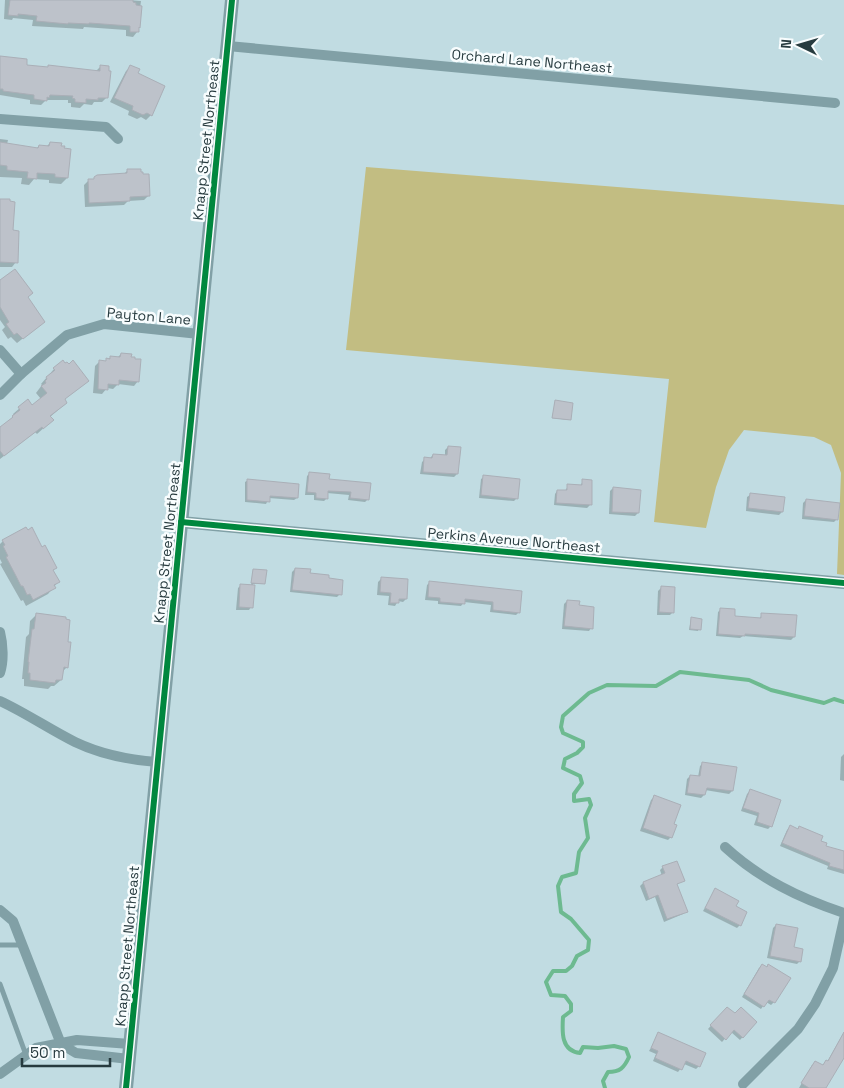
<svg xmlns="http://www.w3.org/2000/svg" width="844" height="1088" font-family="'Space Grotesk',sans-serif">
  <rect width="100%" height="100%" fill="#c1dce2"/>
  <!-- forest -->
  <path fill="#c2bd82" d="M366,167L844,205V575L837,574L841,473L831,445L814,437L744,430L729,450L716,487L706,528L654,522L669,379L346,350Z"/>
  <!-- shadow -->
  <g fill="#0003">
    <path d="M5,0H128L141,1L137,32L133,37L126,36V30L84,27L83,29L32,26L33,20L13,18L12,20L4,19Z"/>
    <path d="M0,58L25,66L47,68L49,66L96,71L101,66L107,97L102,102H94L92,105L84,104L80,108L71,107V103H68V100H46L41,105L30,104V100L0,95Z"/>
    <path d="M131,67L136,74L151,115L146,120L141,117L137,119L128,115L129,111L110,102L126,71Z"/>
    <path d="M0,139L8,140L7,144L36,149L39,146L46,147L50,143L60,147L67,178L61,184L49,183V180L34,179L29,185L21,184L22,178L0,177Z"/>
    <path d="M128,170L149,195L144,200L128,201L124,205L85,207L84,185L89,180H93L95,178L124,174Z"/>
    <path d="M0,200L12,232L16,262L12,267H0Z"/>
    <path d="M0,282L27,298L44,322L17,343L11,337L8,339L2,330L5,327L0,320Z"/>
    <path d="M121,354L133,360L138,381L134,386L118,384L113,389L107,388L102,394L93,393L95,366L99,362H104L111,357L117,358Z"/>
    <path d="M63,362L64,400L66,403L50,417L46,426L37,434L35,432L0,459V429L14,416L13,414L28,401L32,406L41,399L36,393L42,385L41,384L54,369Z"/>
    <path d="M555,402L569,419L568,420L552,418Z"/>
    <path d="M448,447L457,474L454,477L420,474L422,462L425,459L430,458L433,455L445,456V450Z"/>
    <path d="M309,474L328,481L368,499L365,502L348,500L349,495L327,493V498L324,501L314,500V495H305L307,476Z"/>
    <path d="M484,477L517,498L514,501L479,498L481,479Z"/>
    <path d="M248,480L297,498L294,500L269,498L266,504L245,502V482Z"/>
    <path d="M583,481L590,505L587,508L554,505L555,494L557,491H565L568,486H580Z"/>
    <path d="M613,488L638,513L635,516L609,514L610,491Z"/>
    <path d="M750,495L782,512L779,515L746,511L747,497Z"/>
    <path d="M806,500L837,519L834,522L802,519L803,503Z"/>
    <path d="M3,541L55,568L52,571L58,582L48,594L26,606L23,600L21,601L0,564L2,563L0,559V544Z"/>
    <path d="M295,569L328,579L340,594L337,597L290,592L292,572Z"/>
    <path d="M253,570L264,584H253L251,607L249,610H236L238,588L241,585L251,586Z"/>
    <path d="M381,579L406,599L403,602L398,601L395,606L388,605L389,596L377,595L378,582Z"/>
    <path d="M430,582L521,592L519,612L516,615L490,612L491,605L464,602L461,606L438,604V601L425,600L427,585Z"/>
    <path d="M661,588L673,612L670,615H657L658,591Z"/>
    <path d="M567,601L578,607L591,628L589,631L562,629L564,604Z"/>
    <path d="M721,609L733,617L759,620L762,614L794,637L791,640L743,636L740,638L716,636L718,612Z"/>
    <path d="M37,614L67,667L62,672L61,680L54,686H51L48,689L24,686V679H22L26,637L29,634L30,621Z"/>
    <path d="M691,619L701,620L698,631L689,630Z"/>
    <path d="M844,754V781L840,780L841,757Z"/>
    <path d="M703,763L735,768L732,791L729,794L705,790L704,795L701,798L685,795L687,779L690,776L698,777L700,766Z"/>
    <path d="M750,791L771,826L768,829L754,825L757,816L741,811L747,794Z"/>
    <path d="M654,797L672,824L671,837L668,840L640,831L651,800Z"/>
    <path d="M790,827L797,830L799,827L824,847L844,853V874L827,869L828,866L780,846L787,830Z"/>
    <path d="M663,867L683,880L676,885L686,911L683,914L664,922L655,897L646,901L640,886L643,883L662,876L660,870Z"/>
    <path d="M715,890L734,907L740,925L737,928L703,911Z"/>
    <path d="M776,925L793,948L800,961L797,964L767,958L773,928Z"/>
    <path d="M768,965L789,979L774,1002L771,1005L766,1002L761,1009L742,997L759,968L762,966L766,968Z"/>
    <path d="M727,1008L735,1015L756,1022L740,1040L731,1032L722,1042L708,1029Z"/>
    <path d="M844,1032V1058L824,1088H799L812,1065L822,1066L826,1061L827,1062Z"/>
    <path d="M659,1034L699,1066L696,1069L684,1064L678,1072L653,1061L656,1054L649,1051Z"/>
  </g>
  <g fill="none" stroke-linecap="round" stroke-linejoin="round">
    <!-- stream -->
    <path stroke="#6dba90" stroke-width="4" d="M605,1088L603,1081L608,1072C620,1072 624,1068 629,1057L626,1049L614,1046L598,1048L583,1047L580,1053C561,1051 562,1032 563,1017L571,1011V1004L565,996L551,995L546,982L553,971H566L572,966L577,956L588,950L589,940L571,919L561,912L558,886L562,877L576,873L579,852L588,838L585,818L591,805L589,799L574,801V794L582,783L580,776L563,768L565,759L577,753L583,747V742L563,733L561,727L563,716L589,693L607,685L656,686L680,672L749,680L771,690L824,703L834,699L844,702"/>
  </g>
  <!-- building -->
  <g fill="#bdc2ca" stroke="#aaafb7">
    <path d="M10,0H133V2L136,3V5L142,6L140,28L139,27V32H130V26L89,23V24L68,23V24L36,21L37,16L18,14V16L8,15Z"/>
    <path d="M0,56L27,59V65L48,67V65L100,71V65L109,66V71H111L108,98H98V100L86,99V103L75,102V99L72,98L73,96L50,95L49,98L47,97V101L34,99V95L3,91V89H0Z"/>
    <path d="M130,65L140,69L138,73L165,86L152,116L147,113L143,115L132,110L133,106L114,98Z"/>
    <path d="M0,142L38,148L39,145L49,146L50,142L62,143L61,146H65L64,148L71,149L68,178L55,177V174L37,173V179L27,178L28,172L7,170V166L0,165Z"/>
    <path d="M127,169H141V172H143V174H149L150,196L130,197V201L89,203L88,179H94V177L97,175L127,173Z"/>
    <path d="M0,199H10V201L15,202L13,230L19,231L18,263L0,262Z"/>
    <path d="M15,269L33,293L28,297L45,322L23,339L17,333L14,335L6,324L9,322L0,307V280Z"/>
    <path d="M121,353L132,354L131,357H135V359H141L139,382L119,380V385L108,384V390L98,389L99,360L106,361V358L110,359V356L120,357Z"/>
    <path d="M63,360L65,363L67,362L69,364L73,360L89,381L65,399L67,403L50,416L54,420L43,429L42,427L4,456L0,451V427L13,417L12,416L20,410L18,407L28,399L32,405L47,393L41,386L46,383L45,381L47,379L46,377L55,370L53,368Z"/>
    <path d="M555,400L573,403L571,420L552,418Z"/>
    <path d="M448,446L461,447L458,474L423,472L424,457L432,458L433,454L447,455Z"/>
    <path d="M309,472L330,474L329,479L371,483L369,500L350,498L351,492L328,491V499L316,498V493L307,492Z"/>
    <path d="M483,475L520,479L518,499L481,495Z"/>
    <path d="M247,479L299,484L298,498L270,496V502L247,500Z"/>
    <path d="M582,479L592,480V505L556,503L557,490H567V484L582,485Z"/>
    <path d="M613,487L641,490L639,513L612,512Z"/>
    <path d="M750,493L785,497L783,512L748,508Z"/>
    <path d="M806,499L840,503L838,520L804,516Z"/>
    <path d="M26,527L28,530L32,527L42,547L45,545L57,568L53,570L60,582L54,585L56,588L33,600L30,594L27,595L23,586H21L16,576L6,557L8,556L3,546L5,545L2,540Z"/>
    <path d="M295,568L311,569L310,573L329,575V578L343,580L342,595L292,590Z"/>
    <path d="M253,569L267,570L265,584L251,583Z"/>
    <path d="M381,577L408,579L407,599H399V603H390L391,593L380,592Z"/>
    <path d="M429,581L522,591L520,613L493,610V602L465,599V604L440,602V598L428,597Z"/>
    <path d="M240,584L255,585L253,608L239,607Z"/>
    <path d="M661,586L675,587L674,613L659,612Z"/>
    <path d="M567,600L580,601L579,605L594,607L593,629L564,626Z"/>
    <path d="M720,608L735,609V616L761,618V613L797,615L795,637L745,634V636L718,634Z"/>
    <path d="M36,613L66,617V619L70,620L68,642H71L68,668L64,667L62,680H56L55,683L30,680V673H28L29,662H28L32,629H34Z"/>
    <path d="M691,617L702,619L701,630L690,629Z"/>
    <path d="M702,762L737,767L733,791L707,788L705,795L687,793L690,775L700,776Z"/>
    <path d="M750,789L781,800L772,827L757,822L759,813L743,808Z"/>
    <path d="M654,795L681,805L674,824L677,825L672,838L643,828Z"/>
    <path d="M790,825L798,829L799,826L823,836L821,841L827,843L826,846L844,851V870L829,866L830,863L782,843Z"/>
    <path d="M677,861L685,881L677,884L688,912L667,919L658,895L649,899L643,882L665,873L662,866Z"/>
    <path d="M715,888L739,901L736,906L747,912L741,926L705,908Z"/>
    <path d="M776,924L798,928L794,947L803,949L801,962L770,956Z"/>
    <path d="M762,964L767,967L768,964L791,978L775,1003L769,1000L764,1007L744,994Z"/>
    <path d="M727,1007L735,1013L741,1007L757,1022L743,1038L734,1030L726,1040L710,1025Z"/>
    <path d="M658,1032L706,1053L700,1067L686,1061L682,1070L655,1058L658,1051L651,1048Z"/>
    <path d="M844,1032V1058L826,1088H809L801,1083L815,1061L823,1065L826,1060L828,1061Z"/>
  </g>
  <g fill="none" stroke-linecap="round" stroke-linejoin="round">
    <!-- service -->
    <g stroke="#81a0a6" stroke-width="5">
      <path d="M0,945H22"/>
      <path d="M0,984L26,1055"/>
    </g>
    <!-- minor -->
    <g stroke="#81a0a6" stroke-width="10">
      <path d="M228,46L835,103"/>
      <path d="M0,119L106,127L118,139"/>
      <path d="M0,350L21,374"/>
      <path d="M0,395L21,374L67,335L104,324L199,334"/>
      <path d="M0,632C3,644 4,661 0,673"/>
      <path d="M0,701C26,713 49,729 75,742C100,754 130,760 157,762"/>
      <path d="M725,847C760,879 799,898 844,913"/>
      <path d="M0,910L13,921L61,1044"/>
      <path d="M61,1044L76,1053L129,1059"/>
      <path d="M0,1074L36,1048L77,1040L130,1044"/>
      <path d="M743,1084L798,1029L815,1004L833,968L844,919"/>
    </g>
    <!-- tertiary -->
    <path stroke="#81a0a6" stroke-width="12" d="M181,522L844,583"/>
    <!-- secondary -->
    <path stroke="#81a0a6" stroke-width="14" d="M126,1088L232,0"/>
    <defs>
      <g id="cycleway">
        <path d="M181,522L844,583"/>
        <path d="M126,1088L232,0"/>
      </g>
    </defs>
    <!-- cycleway casing -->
    <use href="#cycleway" stroke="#f8fdfe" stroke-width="9"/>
    <!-- cycleway -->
    <use href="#cycleway" stroke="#00873e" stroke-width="6"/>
  </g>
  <g text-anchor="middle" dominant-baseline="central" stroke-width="5" stroke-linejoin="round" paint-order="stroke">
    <!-- street labels -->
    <g font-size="14" fill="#273b3f" stroke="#f8fdfe">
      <text transform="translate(532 61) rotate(5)">Orchard Lane Northeast</text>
      <text transform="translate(206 140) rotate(-84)">Knapp Street Northeast</text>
      <text transform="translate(149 316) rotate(5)">Payton Lane</text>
      <text transform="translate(514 540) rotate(5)">Perkins Avenue Northeast</text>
      <text transform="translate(167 543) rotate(-84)">Knapp Street Northeast</text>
      <text transform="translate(127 946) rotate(-85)">Knapp Street Northeast</text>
    </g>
  </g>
  <!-- north arrow -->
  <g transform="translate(799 45) rotate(275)" stroke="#f8fdfe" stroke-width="4" paint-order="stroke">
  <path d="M0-4L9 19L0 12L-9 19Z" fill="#273b3f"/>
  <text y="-8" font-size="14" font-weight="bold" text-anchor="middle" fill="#273b3f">N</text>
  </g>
  <!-- scale -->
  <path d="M22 1058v8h88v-8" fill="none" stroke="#273b3f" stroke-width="2.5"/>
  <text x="30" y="1058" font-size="15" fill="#273b3f" stroke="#f8fdfe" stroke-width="4" paint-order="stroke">50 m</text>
</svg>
